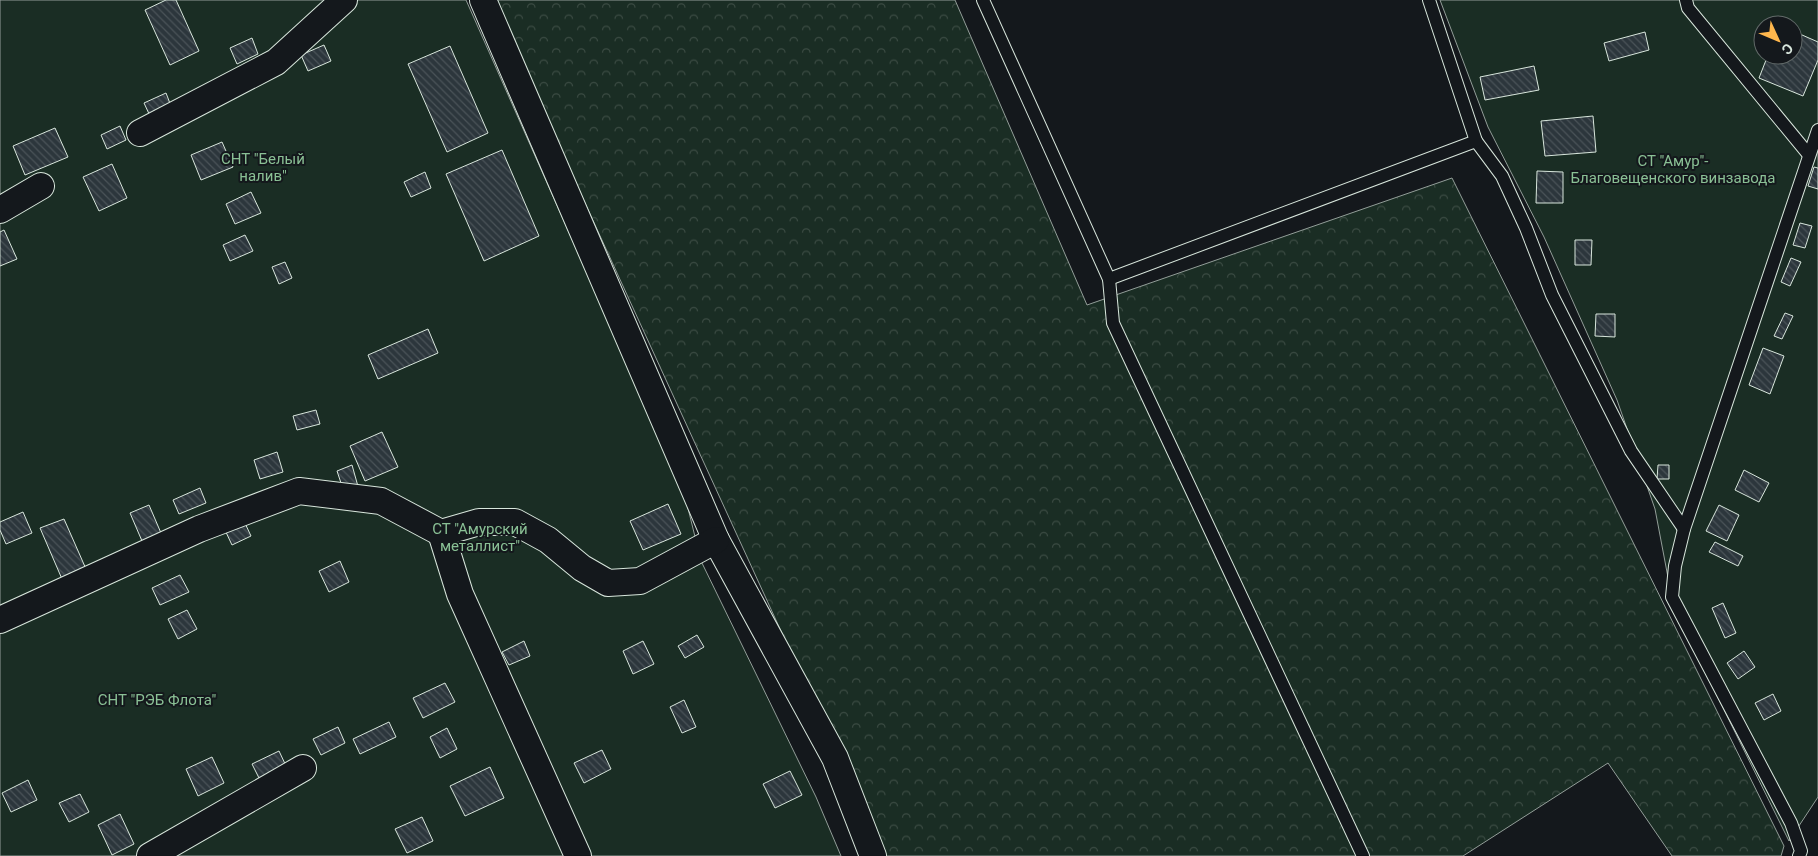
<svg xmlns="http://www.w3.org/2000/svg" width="1818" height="856" font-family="Roboto,sans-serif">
  <defs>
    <pattern id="forest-crowns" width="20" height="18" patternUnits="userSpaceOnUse" patternTransform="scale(1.25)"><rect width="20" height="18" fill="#1a2d24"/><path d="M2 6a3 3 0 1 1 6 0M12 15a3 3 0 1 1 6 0" fill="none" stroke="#3b4b43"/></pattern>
    <pattern id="building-back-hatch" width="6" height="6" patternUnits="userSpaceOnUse" patternTransform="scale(1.25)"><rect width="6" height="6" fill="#2c363c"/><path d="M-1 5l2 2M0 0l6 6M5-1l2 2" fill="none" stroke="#4a5358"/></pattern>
  </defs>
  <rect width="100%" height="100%" fill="#14181c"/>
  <!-- forest -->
  <path fill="url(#forest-crowns)" stroke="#939e99" d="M492,0H955L1087,305L1452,178L1784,846L1781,856H1672L1608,763L1463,856H884Z"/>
  <!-- garden -->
  <g fill="#1a2d24" stroke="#939e99" fill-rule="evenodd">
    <path d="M0,0H466L684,492L701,561L816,797L841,856H0Z"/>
    <path d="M1440,0H1818V797L1789,841L1674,609L1655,509L1617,400L1544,237L1488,127ZM1763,25H1793V55H1763Z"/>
  </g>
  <!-- building -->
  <g fill="url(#building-back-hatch)" stroke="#d8e6dc">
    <path d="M166,0H176L199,51L170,65L145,10Z"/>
    <path d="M1793,31L1818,42V60L1803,96L1759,78L1768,55H1793Z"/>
    <path d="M1645,32L1649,50L1609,61L1604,43Z"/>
    <path d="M252,38L258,54L237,64L230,48Z"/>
    <path d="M324,45L331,61L308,71L301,55Z"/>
    <path d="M450,46L488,133L447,152L408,64Z"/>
    <path d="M1534,66L1539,90L1485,100L1480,77Z"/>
    <path d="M166,93L171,106L150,116L144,103Z"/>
    <path d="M1593,116L1596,152L1545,156L1541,121Z"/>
    <path d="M120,126L126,140L107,149L101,135Z"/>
    <path d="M55,128L68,157L25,175L13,146Z"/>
    <path d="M222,142L233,167L201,180L191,155Z"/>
    <path d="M502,150L539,236L484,261L446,174Z"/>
    <path d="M112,164L127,198L99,211L83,177Z"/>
    <path d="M1814,167L1818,168V189L1808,186Z"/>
    <path d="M1537,171L1563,172V203H1536Z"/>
    <path d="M425,172L431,188L411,197L404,182Z"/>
    <path d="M251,192L261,213L235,224L226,204Z"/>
    <path d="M1800,223L1812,226L1805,248L1793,245Z"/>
    <path d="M4,230L17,259L0,266V232Z"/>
    <path d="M245,235L253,251L230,261L223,245Z"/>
    <path d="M1575,240H1592L1591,265H1575Z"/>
    <path d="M1791,258L1801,262L1790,286L1781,282Z"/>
    <path d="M285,262L292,278L279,284L272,267Z"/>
    <path d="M1785,313L1793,316L1782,339L1774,336Z"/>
    <path d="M1596,314H1615V337L1595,336Z"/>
    <path d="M428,329L438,353L378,379L368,355Z"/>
    <path d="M1763,348L1784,356L1770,394L1749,385Z"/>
    <path d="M316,410L320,424L297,430L293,416Z"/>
    <path d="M382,432L398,467L365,481L350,446Z"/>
    <path d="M277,452L283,472L260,479L254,460Z"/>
    <path d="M352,465L359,490L345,495L337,471Z"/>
    <path d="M1658,465H1669V479H1657Z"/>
    <path d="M1744,470L1769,483L1759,502L1735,490Z"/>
    <path d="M200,488L206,503L179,514L173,500Z"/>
    <path d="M668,504L681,534L643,550L630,521Z"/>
    <path d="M149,505L161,533L142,541L130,513Z"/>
    <path d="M1719,505L1739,515L1727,541L1706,531Z"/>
    <path d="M23,512L32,533L6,544L0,530V522Z"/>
    <path d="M64,519L86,569L62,579L40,528Z"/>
    <path d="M243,519L251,536L232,545L224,528Z"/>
    <path d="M1715,542L1743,556L1738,566L1709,552Z"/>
    <path d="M340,561L349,582L329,592L319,571Z"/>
    <path d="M180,575L189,592L160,605L152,588Z"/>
    <path d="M1723,603L1736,633L1725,638L1712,608Z"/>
    <path d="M187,610L197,629L178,639L168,619Z"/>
    <path d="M697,635L704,647L685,658L678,646Z"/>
    <path d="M524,641L530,656L509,665L502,652Z"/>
    <path d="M643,641L654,664L633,674L623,651Z"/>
    <path d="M1744,651L1755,667L1738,679L1727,663Z"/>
    <path d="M445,683L455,702L423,718L413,698Z"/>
    <path d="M1773,694L1781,711L1764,720L1755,703Z"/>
    <path d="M684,700L696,727L682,733L670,707Z"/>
    <path d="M389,722L396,737L360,754L353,739Z"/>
    <path d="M338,727L345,743L321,755L313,739Z"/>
    <path d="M447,728L457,749L440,758L430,737Z"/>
    <path d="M602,750L611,769L584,783L574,763Z"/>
    <path d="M279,751L287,768L260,780L252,764Z"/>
    <path d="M212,757L224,783L198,796L186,769Z"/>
    <path d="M490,767L504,798L465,816L450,786Z"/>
    <path d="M790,771L802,795L775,808L763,784Z"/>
    <path d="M28,780L37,800L11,812L2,793Z"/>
    <path d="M80,794L89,812L69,822L59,803Z"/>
    <path d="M120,814L134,844L112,855L98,825Z"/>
    <path d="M422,817L433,841L407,853L395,829Z"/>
  </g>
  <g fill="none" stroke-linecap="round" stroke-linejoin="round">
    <defs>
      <g id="lane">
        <path d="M983,0L1109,279L1476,141L1502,176L1526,228L1552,295L1631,451L1684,529"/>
        <path d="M1429,0L1476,141"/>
        <path d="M1686,0L1688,8L1809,155"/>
        <path d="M1109,279L1113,323L1363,856"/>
        <path d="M1799,856L1801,851L1791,823L1672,597L1675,566L1684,529L1818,130"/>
      </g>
      <g id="street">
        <path d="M483,0L716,540L835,758L873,856"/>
        <path d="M140,133L276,62L344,0"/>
        <path d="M0,210L41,186"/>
        <path d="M441,533L460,594L578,856"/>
        <path d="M0,620L199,529L299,491L381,501L441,533L479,522H515L548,540L582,568L608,583L640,581L716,540"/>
        <path d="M150,856L303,768"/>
      </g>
    </defs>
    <!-- lane casing -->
    <use href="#lane" stroke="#d8e6dc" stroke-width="14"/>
    <!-- street casing -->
    <use href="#street" stroke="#d8e6dc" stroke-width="28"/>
    <!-- lane -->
    <use href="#lane" stroke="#14181c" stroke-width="12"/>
    <!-- street -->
    <use href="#street" stroke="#14181c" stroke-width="26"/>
  </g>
  <g text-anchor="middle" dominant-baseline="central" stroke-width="4" stroke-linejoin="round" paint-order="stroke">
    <!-- park labels -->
    <g font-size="15" fill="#8ac095" stroke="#14181c">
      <text x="263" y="159">СНТ "Белый<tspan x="263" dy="17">налив"</tspan></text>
      <text x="1673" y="161">СТ "Амур"-<tspan x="1673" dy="17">Благовещенского винзавода</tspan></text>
      <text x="480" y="529">СТ "Амурский<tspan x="480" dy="17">металлист"</tspan></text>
      <text x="157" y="700">СНТ "РЭБ Флота"</text>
    </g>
  </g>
  <!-- north arrow -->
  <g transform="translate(1778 40) rotate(134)"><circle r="24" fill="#14181c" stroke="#626a69"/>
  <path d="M0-4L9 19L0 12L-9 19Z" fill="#ffb74d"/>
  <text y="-8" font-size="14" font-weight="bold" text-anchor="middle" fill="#d8e6dc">С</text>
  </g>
</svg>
